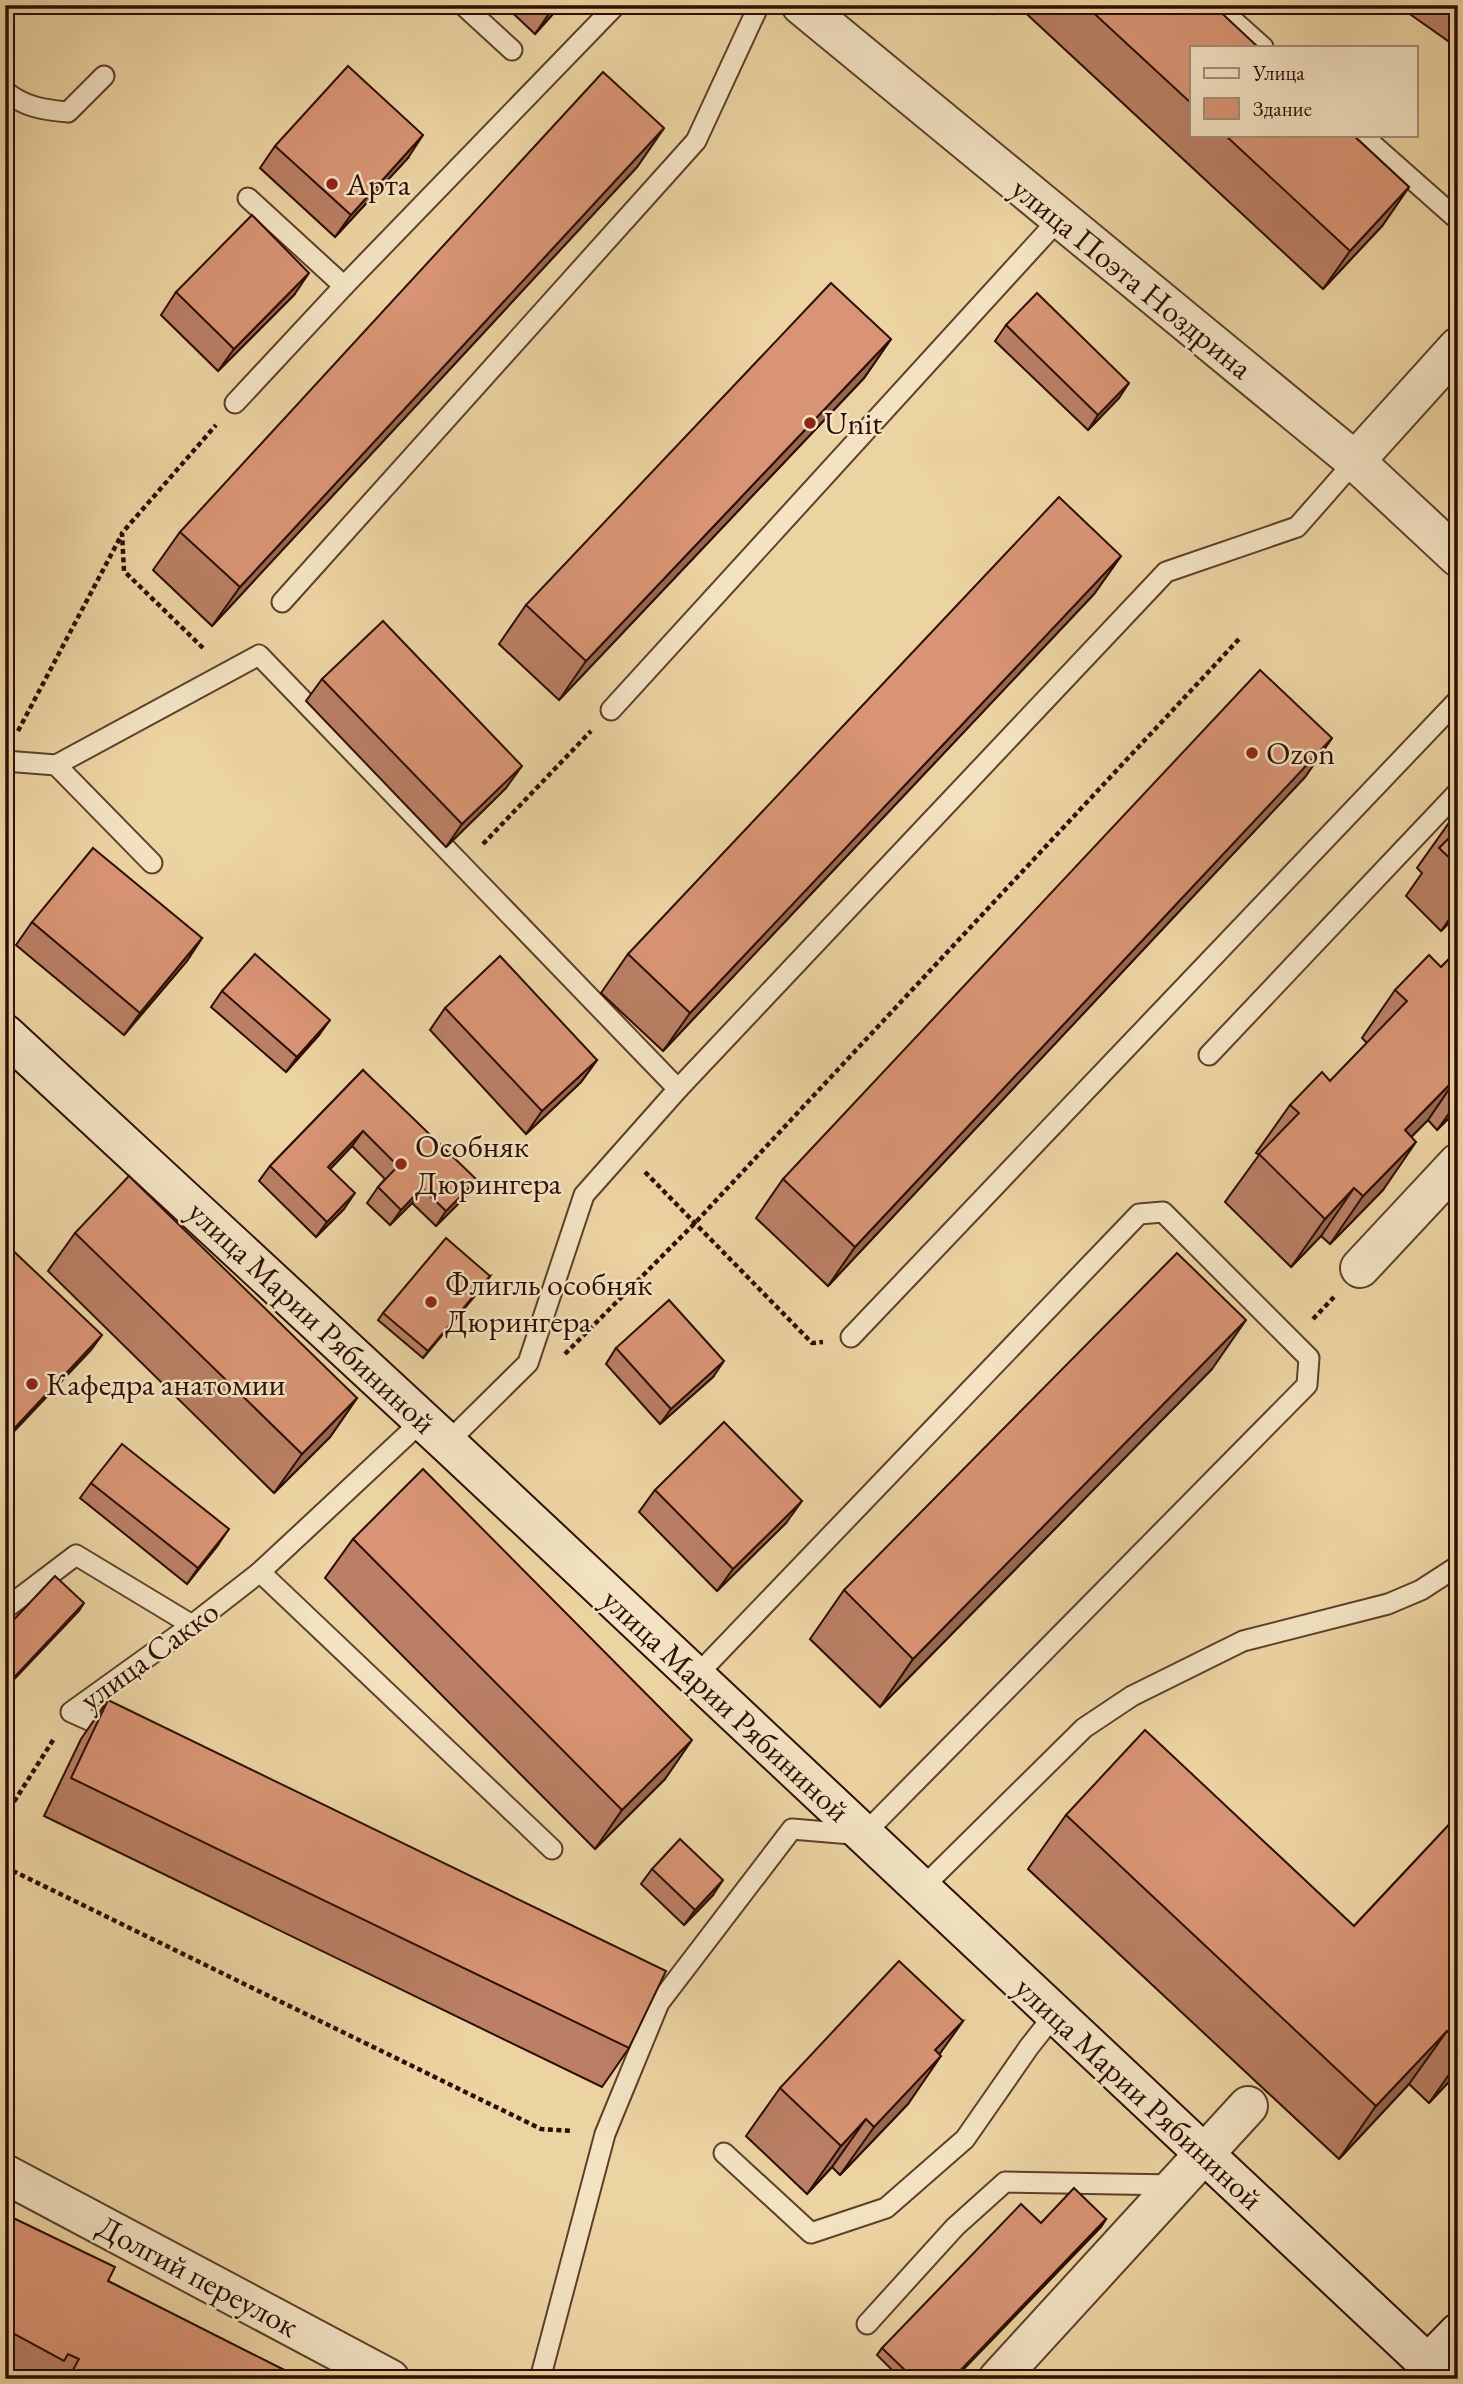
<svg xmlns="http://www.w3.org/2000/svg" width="1463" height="2384" font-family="'EB Garamond',serif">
  <rect width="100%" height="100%" fill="#ecd4a2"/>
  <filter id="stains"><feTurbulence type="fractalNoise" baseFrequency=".00286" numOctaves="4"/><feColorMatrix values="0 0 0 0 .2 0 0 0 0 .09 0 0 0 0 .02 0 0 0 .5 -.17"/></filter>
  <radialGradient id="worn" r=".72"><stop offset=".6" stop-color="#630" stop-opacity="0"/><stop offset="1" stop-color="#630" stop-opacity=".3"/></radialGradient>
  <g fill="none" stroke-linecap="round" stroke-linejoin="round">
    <defs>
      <g id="lane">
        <path d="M463,5L512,50"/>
        <path d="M1216,5L1263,47"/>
        <path d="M5,91C24,107 44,110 68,112L104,76"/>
        <path d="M1362,135L1458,220"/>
        <path d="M248,198L344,286"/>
        <path d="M235,403L344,286L616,5"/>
        <path d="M282,602L696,141L759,5"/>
        <path d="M611,710L1060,218"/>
        <path d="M5,761L56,765L259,655L678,1089"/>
        <path d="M56,765L152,863"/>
        <path d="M1209,1055L1458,792"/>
        <path d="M851,1337L1458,700"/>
        <path d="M447,1443L528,1363L584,1195L678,1089L1166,572L1297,527L1355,461"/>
        <path d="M260,1572L552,1849"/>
        <path d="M5,1609L76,1555L192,1625"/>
        <path d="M116,1732L71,1712L192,1625L260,1572L422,1421"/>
        <path d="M921,1889L1084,1728L1132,1696L1243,1641L1388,1604L1421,1590L1458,1566"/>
        <path d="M724,2153L811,2233L886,2208L965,2139L1029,2047L1055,2014"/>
        <path d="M867,2324L955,2227L1005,2182L1175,2185"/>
        <path d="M540,2379L605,2134L659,2003L792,1829L863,1835L1307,1385L1309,1358L1163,1212L1139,1214L695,1677"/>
      </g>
      <g id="street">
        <path d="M801,5L1355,461L1458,557"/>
        <path d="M1355,461L1458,347"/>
        <path d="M1360,1268L1458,1163"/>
        <path d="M5,2174L390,2379"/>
        <path d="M998,2379L1248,2106"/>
      </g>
      <g id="secondary">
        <path d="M5,1034L447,1443L1444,2379"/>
        <path d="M1428,2364L1458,2333"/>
      </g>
    </defs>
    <!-- lane casing -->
    <use href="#lane" stroke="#5d402a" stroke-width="23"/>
    <!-- street casing -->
    <use href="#street" stroke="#5d402a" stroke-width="42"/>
    <!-- secondary casing -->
    <use href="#secondary" stroke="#2d0e02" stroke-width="42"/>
    <!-- path -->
    <g stroke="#2d0e02" stroke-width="4.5" stroke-dasharray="5 3.5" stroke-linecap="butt">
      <path d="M203,648L124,571L122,533L216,425"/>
      <path d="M18,731L122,534"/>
      <path d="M483,844L591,731"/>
      <path d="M645,1172L812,1343L823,1342"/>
      <path d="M1313,1319L1334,1297"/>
      <path d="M565,1354L694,1224L1239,639"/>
      <path d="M5,1816L55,1737"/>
      <path d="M5,1867L541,2129L573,2131"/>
    </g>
    <!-- lane -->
    <use href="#lane" stroke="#f3e3c3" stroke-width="19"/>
    <!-- street -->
    <use href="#street" stroke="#f3e3c3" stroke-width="38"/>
    <!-- secondary -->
    <use href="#secondary" stroke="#f3e3c3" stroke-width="38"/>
  </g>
  <!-- wall -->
  <g fill="#ba7f64" stroke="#2d0e02" stroke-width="2">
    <path d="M504,5H561L535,34Z"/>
    <path d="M984,5H1001L993,14Z"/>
    <path d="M1017,5H1213L1192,47V135H1353L1409,187L1382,226L1323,289Z"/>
    <path d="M1397,5H1458V48Z"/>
    <path d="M664,128L637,167L212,626L153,570L180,532Z"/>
    <path d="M275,146L408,158L335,237L260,168Z"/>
    <path d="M176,292L294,295L218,371L161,315Z"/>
    <path d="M1006,325L1119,398L1088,430L995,341Z"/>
    <path d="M891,339L864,378L559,700L499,644L526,605Z"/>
    <path d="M1121,556L1094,594L663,1051L601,993L628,954Z"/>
    <path d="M322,679L506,788L446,847L306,701Z"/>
    <path d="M1332,738L1305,777L828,1286L756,1218L783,1179Z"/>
    <path d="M1458,813V930L1450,922L1441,931L1406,896L1422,873L1417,868L1451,820Z"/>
    <path d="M32,922L202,938L187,961L124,1035L16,945Z"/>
    <path d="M1458,950V1109L1437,1130L1428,1120L1411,1137L1383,1190L1330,1244L1321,1236L1291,1267L1225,1202L1259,1155L1256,1153L1290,1105L1330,1081L1367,1043L1362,1038L1395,990L1441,967Z"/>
    <path d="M222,991L319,1035L286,1072L211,1007Z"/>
    <path d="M445,1008L597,1060L581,1082L526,1134L430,1030Z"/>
    <path d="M363,1070L466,1196L436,1226L412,1203L390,1225L367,1203L378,1187L385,1179L352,1146L330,1169L344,1209L316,1237L259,1181L270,1166Z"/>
    <path d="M75,1233L357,1398L330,1437L274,1493L48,1271Z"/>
    <path d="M490,1276L423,1358L378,1320L383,1313Z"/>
    <path d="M616,1348L713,1377L660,1424L606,1364Z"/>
    <path d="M1212,1369L880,1707L810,1639L844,1590Z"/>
    <path d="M91,1483L218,1545L187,1584L80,1498Z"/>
    <path d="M655,1490L786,1523L717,1591L639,1512Z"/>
    <path d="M353,1539L665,1779L595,1849L325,1578Z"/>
    <path d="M108,1700L629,2048L602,2087L44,1816L81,1739Z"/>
    <path d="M1066,1815L1354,1926L1458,1815V2072L1429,2103L1409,2084L1339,2159L1028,1869Z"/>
    <path d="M652,1869L713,1895L684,1925L641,1884Z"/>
    <path d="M963,2021L939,2054L908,2104L840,2175L832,2167L807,2194L746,2136L780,2088Z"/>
    <path d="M5,2214L108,2281L302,2379H5Z"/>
    <path d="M1106,2219L1101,2227L954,2379H901L877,2355L882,2348L1041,2223Z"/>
  </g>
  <!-- shaded-wall -->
  <g fill="#976851" stroke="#2d0e02" stroke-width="2">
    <path d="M555,5H561L535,34Z"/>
    <path d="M664,128L637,167L212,626L240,587Z"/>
    <path d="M423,135L408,158L335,237L351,215Z"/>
    <path d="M1409,187L1382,226L1323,289L1350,251Z"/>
    <path d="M309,273L294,295L218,371L234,349Z"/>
    <path d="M891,339L864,378L559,700L586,661Z"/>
    <path d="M1129,383L1119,398L1088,430L1098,415Z"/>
    <path d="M1121,556L1094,594L663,1051L690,1013Z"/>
    <path d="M1332,738L1305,777L828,1286L855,1247Z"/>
    <path d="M522,766L506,788L446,847L462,824Z"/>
    <path d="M1458,907V910L1450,922L1441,931Z"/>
    <path d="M202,938L187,961L124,1035L140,1013Z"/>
    <path d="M330,1020L319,1035L286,1072L297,1057Z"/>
    <path d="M597,1060L581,1082L526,1134L542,1111Z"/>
    <path d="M1458,1076L1428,1120L1371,1178L1405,1130Z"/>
    <path d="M1458,1101V1109L1437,1130Z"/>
    <path d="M363,1131L352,1146L317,1183L328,1167Z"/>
    <path d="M1416,1142L1383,1190L1330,1244L1363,1196Z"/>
    <path d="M477,1180L466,1196L436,1226L446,1211Z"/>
    <path d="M422,1188L412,1203L390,1225L401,1210Z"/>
    <path d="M1354,1188L1321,1236L1291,1267L1325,1219Z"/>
    <path d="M355,1193L344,1209L316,1237L327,1222Z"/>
    <path d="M490,1276L485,1284L423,1358L428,1351Z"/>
    <path d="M1246,1320L1212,1369L880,1707L913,1659Z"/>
    <path d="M102,1335L91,1350L5,1441V1438L8,1435Z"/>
    <path d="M724,1361L713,1377L660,1424L671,1409Z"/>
    <path d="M357,1398L330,1437L274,1493L302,1454Z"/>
    <path d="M802,1501L786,1523L717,1591L733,1569Z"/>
    <path d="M229,1529L218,1545L187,1584L198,1568Z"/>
    <path d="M84,1603L79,1611L5,1689V1687Z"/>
    <path d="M692,1740L665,1779L595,1849L622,1810Z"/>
    <path d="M723,1880L713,1895L684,1925L695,1910Z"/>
    <path d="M963,2021L929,2069L941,2056L908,2104L840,2175L874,2127L935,2050Z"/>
    <path d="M1447,2031L1409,2084L1339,2159L1376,2106Z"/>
    <path d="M1458,2062V2072L1429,2103Z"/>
    <path d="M866,2119L832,2167L807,2194L841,2146Z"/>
    <path d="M1106,2219L1101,2227L954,2379H952Z"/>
  </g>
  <!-- building -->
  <g fill="#d89474" stroke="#2d0e02" stroke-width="2">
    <path d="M1085,5H1213L1258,47H1192V104Z"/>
    <path d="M1444,5H1458V15Z"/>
    <path d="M348,66L423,135L351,215L275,146Z"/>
    <path d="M603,72L664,128L240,587L180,532Z"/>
    <path d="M1225,135H1353L1409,187L1350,251Z"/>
    <path d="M252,215L309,273L234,349L176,292Z"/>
    <path d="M831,283L891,339L586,661L526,605Z"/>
    <path d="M1037,293L1129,383L1098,415L1006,325Z"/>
    <path d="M1059,497L1121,556L690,1013L628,954Z"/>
    <path d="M383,621L522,766L462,824L322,679Z"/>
    <path d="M1260,670L1332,738L855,1247L783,1179Z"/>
    <path d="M1458,813V827L1451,820Z"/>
    <path d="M1458,829V866L1439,848Z"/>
    <path d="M93,848L202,938L140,1013L32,922Z"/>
    <path d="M1458,950V1076L1405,1130L1416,1142L1363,1196L1354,1188L1325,1219L1259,1154L1299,1113L1290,1105L1322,1072L1330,1081L1407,1001L1395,990L1429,955L1441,967Z"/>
    <path d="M255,954L330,1020L297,1057L222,991Z"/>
    <path d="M500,956L597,1060L542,1111L445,1008Z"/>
    <path d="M363,1070L477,1180L446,1211L422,1188L401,1210L378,1187L398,1166L363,1131L328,1167L355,1193L327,1222L270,1166Z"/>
    <path d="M129,1176L357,1398L302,1454L75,1233Z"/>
    <path d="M446,1238L490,1276L428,1351L383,1313Z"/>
    <path d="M5,1243L102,1335L8,1435L5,1433Z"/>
    <path d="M1177,1253L1246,1320L913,1659L844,1590Z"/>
    <path d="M669,1300L724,1361L671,1409L616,1348Z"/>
    <path d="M724,1422L802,1501L733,1569L655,1490Z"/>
    <path d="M122,1444L229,1529L198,1568L91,1483Z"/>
    <path d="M423,1469L692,1740L622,1810L353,1539Z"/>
    <path d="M55,1576L84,1603L5,1687V1629Z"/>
    <path d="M108,1700L666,1971L629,2048L71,1778Z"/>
    <path d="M1145,1730L1354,1926L1458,1815V2041L1447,2031L1376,2106L1066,1815Z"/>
    <path d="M680,1839L723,1880L695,1910L652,1869Z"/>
    <path d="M899,1961L963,2021L935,2050L941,2056L874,2127L866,2119L841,2146L780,2088Z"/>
    <path d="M1074,2188L1106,2219L952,2379H914L882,2348L1021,2204L1041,2223Z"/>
    <path d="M5,2214L115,2267L108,2281L302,2379H68L79,2359L68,2354L64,2361L5,2329Z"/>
  </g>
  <!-- markers -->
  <g fill="#8f2418" stroke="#f3e3c3" stroke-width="2.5">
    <circle cx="332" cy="184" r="7"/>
    <circle cx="810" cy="423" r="7"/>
    <circle cx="1252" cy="753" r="7"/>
    <circle cx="401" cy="1164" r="7"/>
    <circle cx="431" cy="1302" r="7"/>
    <circle cx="32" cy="1384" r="7"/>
  </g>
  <g text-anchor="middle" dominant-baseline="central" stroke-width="5" stroke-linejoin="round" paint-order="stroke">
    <!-- poi labels -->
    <g font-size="32" fill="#2d0e02" stroke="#f3e3c3" text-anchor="start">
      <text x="346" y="184">Арта</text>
      <text x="824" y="423">Unit</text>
      <text x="1266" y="753">Ozon</text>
      <text x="415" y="1146">Особняк<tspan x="415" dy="37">Дюрингера</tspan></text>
      <text x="445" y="1284">Флигль особняк<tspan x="445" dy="37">Дюрингера</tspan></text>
      <text x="46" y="1384">Кафедра анатомии</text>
    </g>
    <!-- street labels -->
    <g font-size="32" fill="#2d0e02" stroke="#f3e3c3">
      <text transform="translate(1132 278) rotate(39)">улица Поэта Ноздрина</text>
      <text transform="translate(312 1317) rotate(43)">улица Марии Рябининой</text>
      <text transform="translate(149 1655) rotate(-36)">улица Сакко</text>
      <text transform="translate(726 1705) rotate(43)">улица Марии Рябининой</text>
      <text transform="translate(1139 2093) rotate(43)">улица Марии Рябининой</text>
      <text transform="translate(198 2276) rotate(28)">Долгий переулок</text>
    </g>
  </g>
  <!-- margin -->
  <rect width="1463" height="2384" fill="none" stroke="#ecd4a2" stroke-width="28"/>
  <rect x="7" y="7" width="1449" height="2370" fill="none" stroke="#2d0e02" stroke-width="3.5"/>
  <rect x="14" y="14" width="1435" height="2356" fill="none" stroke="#2d0e02" stroke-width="2"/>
  <!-- legend -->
  <rect x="1190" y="46" width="228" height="91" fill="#f3e3c3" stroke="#a48e76" stroke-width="2"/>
  <rect x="1204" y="68" width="35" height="10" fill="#f3e3c3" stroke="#a48e76" stroke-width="2"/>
  <text x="1253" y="80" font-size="21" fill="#2d0e02">Улица</text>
  <rect x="1204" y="98" width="35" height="21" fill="#d89474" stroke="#a48e76" stroke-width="2"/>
  <text x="1253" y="116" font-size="21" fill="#2d0e02">Здание</text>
  <rect width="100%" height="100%" filter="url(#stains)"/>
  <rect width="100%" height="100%" fill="url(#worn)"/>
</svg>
